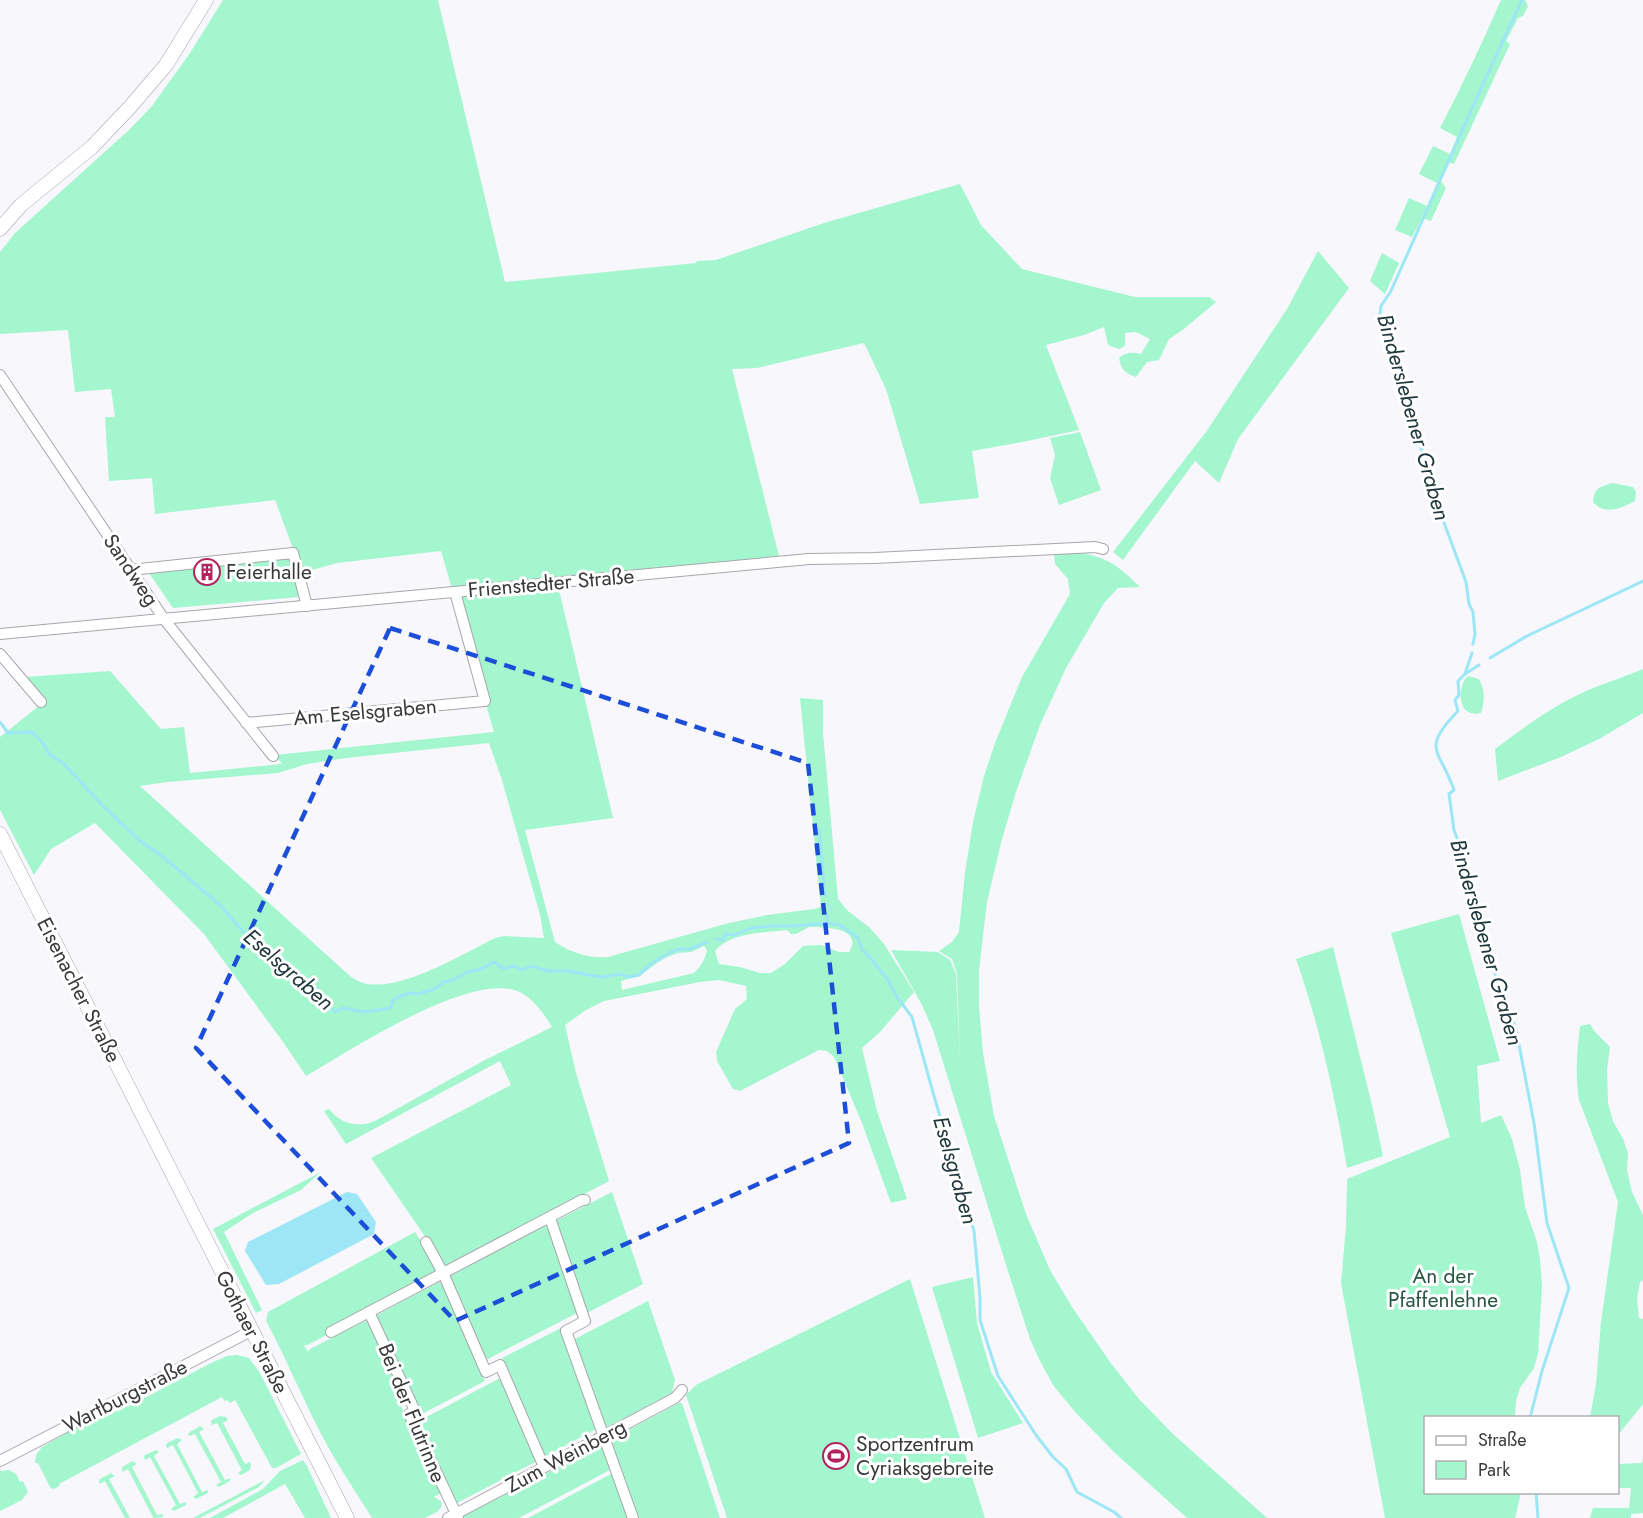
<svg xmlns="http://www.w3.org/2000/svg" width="1643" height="1518" font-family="Jost,sans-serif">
  <rect width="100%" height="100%" fill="#f7f7fc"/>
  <!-- green -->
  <g fill="#a4f6ce" fill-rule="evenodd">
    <path d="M223,0H438L505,282L696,263L697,261L716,260L824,223L960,184L981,225L1022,269L1135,297H1209L1216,302L1184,329L1169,339L1159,360L1147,362L1136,377C1125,373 1121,370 1119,358C1126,352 1132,352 1141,354L1150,339L1136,332L1125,333V346L1119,349L1108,345L1104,327L1084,335L1046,345L1079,430L1027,441L972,451L979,498L920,504L886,389L864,343L757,368L732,369L779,556L556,577L613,818L525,830L555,942C570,952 589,959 608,957L729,923L767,915L814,909L821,907L800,698L823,700V733L838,899L848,911L869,927L884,944L914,992L880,1032L862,1048L877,1111L907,1199L891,1203L862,1123L834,1057L827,1051L819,1050L740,1091L733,1089L717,1061L716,1052L735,1009L747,999L746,986L719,980L700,982L604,1001L586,1010L565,1025L576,1073L609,1181L446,1267L371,1158L511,1085L500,1061L346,1144L324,1111L329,1109C341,1124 357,1128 375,1121L485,1060L552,1027C544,1013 530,994 514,990C463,976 351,1050 306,1076L283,1042L204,934L95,823L51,849L34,875L0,810V737L45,701L24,677L110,671L161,729L184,727L190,773L282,764L275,755L494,732L441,551L337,563L302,573L275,500L155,514L152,478L109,481L105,417H115L111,389L75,392L68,330L0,334V252L15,233L129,130L152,106L190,53ZM489,743L502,780L540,915L544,938L504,936L495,938C463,954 399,993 363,983C358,981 354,979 350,976L140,786L167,782L278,773L307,764L346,758ZM809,927C824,927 864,927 849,952H839L821,945L803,946L785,964L771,973H760L740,967L719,964L715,951C731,932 764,933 787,930L791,934H796ZM704,946L707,950C705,960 701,966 694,973L622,990L621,981L640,976L654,965L665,958L678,953L691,952Z"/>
    <path d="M1501,0H1525L1528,6L1523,16L1518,18L1506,41L1510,44L1454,164L1448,162L1440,180L1446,188L1431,221L1422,218L1412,237L1395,230L1409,198L1427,206L1437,183L1419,174L1433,146L1450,154L1457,137L1440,128C1462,86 1482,43 1501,0Z"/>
    <path d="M1318,251L1349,288L1238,439L1219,483L1195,461L1123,560L1113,552L1206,432L1287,309Z"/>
    <path d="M1382,253L1399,263L1385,294L1370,281Z"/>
    <path d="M1080,432L1101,490L1059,505L1050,478L1055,455L1050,438Z"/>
    <path d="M1612,483L1633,487L1636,492L1635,501C1622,508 1605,516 1593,502C1595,487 1598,488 1612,483Z"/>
    <path d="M1077,552C1109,558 1117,565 1140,587L1118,588L1104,603L1066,668L1040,725L1016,792L1002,839L987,902L979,970V1005L983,1053L994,1116L1026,1214L1050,1270L1072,1307L1110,1362L1139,1399L1173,1434L1267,1518H1187L1115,1453L1076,1413L1053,1385L1039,1359L1030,1339L1007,1268L933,1030L921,1003L891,950L938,952L950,960L956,974L960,1064L957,974L952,959L939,951L952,942L959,932L965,873L973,822L984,776L995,743L1022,677L1070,594L1068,579L1055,564L1054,553Z"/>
    <path d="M290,558L299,597L173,608L149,573Z"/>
    <path d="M1643,669V713L1599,739L1561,757L1498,781L1495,749C1524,727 1553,706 1586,691C1605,683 1624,677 1643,669Z"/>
    <path d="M1468,676L1479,679C1485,691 1485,700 1481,713C1456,719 1457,685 1468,676Z"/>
    <path d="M1459,914L1500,1061L1477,1066L1481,1123L1501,1115L1512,1139L1520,1170L1525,1207L1537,1242L1540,1259L1542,1287L1538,1354L1534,1368L1520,1388L1516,1401L1515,1417L1426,1418V1492L1521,1493L1515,1518H1385L1341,1283L1346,1227L1347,1179L1450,1137L1391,933Z"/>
    <path d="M1333,947L1373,1109L1383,1156L1347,1168C1335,1097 1320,1027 1296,959Z"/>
    <path d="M1590,1024L1595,1032L1610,1047L1607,1070L1608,1103L1613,1121L1623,1139L1628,1153L1627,1170L1632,1192L1643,1215V1280L1640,1282L1637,1299L1639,1318L1643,1319V1404L1618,1435V1418L1590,1417L1596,1384L1601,1322L1618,1202L1579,1100C1575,1075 1577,1051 1580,1026Z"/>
    <path d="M321,1172L301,1190L253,1213L224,1232L262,1310L256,1313L213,1229Z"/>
    <path d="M612,1192L643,1284L587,1313L554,1222Z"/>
    <path d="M545,1226L549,1230L579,1312L484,1361L450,1280V1276Z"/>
    <path d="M415,1232L424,1246L437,1272L330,1333L308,1345H304L308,1352L310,1349L369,1319L408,1402L401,1406L441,1493L434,1497L441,1501L442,1506L437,1512L425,1518H372C352,1486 331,1455 315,1422C298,1388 284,1354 266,1321L268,1312Z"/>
    <path d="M973,1277L977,1323L991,1372L1023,1423L978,1438L932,1287Z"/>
    <path d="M910,1279L985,1518H727L686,1395L696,1385Z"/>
    <path d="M439,1282L443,1284L485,1381L422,1414L377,1319V1315Z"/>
    <path d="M648,1301L675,1380L672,1393L605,1428L573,1340Z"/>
    <path d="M561,1328L598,1428L544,1457L502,1358Z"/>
    <path d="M237,1355L249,1358L260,1373L301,1454L276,1468H272L235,1400L230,1403L227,1400L224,1401L222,1397L59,1484L60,1486L53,1489L50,1487L38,1463H35L36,1455L42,1447L70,1431L135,1403L209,1364L227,1356Z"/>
    <path d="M502,1377L537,1461L455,1504L417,1422Z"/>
    <path d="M679,1403H682L720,1518H638L609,1440Z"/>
    <path d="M220,1416L226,1417L228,1420L223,1423L245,1464L250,1462L251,1465L250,1470L241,1475L238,1473L242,1470L217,1423L212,1425L211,1422L212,1420Z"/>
    <path d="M200,1426L204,1429L199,1432L225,1480L230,1478V1481L219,1487L216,1485L221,1482L195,1434L189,1436L188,1434L190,1432Z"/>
    <path d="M178,1438L182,1440L177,1444L202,1492L208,1490V1493L196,1499L193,1497L198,1493L173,1445L167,1448L166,1446L167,1443Z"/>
    <path d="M600,1445L604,1446L611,1467L610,1470L519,1518H463L462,1517Z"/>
    <path d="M156,1450L159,1452L154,1456L180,1504L186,1502V1505L174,1511L171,1509L176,1505L150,1457L145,1460L144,1458L145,1455Z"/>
    <path d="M1643,1457V1513L1631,1514V1518H1590L1593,1508H1629L1631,1488H1618V1464L1642,1463Z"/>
    <path d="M303,1460L307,1466L331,1518H305L285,1484L223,1518H210L263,1489L280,1471Z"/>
    <path d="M133,1461L137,1464L132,1467L157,1515L163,1514V1517L153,1518V1517L128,1469L122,1472V1467Z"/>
    <path d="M9,1470L16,1474L20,1482L23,1481L28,1492L22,1500L0,1511V1471Z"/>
    <path d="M111,1473L115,1476L109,1479L130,1518H125L105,1481L100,1484L99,1481L100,1479Z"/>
    <path d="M611,1474H614L630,1518H528Z"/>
    <path d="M265,1480L259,1487L200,1518H193Z"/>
  </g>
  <!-- water -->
  <path fill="#9de6f6" d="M347,1192L357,1194L376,1222L374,1234L279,1284L266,1285L245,1251L248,1242Z"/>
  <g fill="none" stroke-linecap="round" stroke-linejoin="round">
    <!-- stream -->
    <g stroke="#9de6f6" stroke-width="3">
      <path d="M1473,644L1475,634L1473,612L1469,604L1466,582L1436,501L1413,420L1380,314L1381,306L1391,291L1481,88L1522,0"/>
      <path d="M1472,653L1465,674L1458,681L1459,695L1455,700L1458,711C1420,750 1440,749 1454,790L1449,794L1454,830L1474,885L1484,945L1516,1029L1534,1123L1547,1223L1569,1288L1542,1371L1530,1418"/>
      <path d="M1490,658L1527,636L1643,581"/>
      <path d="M1465,674L1479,665"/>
      <path d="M0,722L8,733L32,732L42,742L50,755L63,763L104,807L140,841L162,856L221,906L251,941L270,958L291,967L309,982L324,995L328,1005L335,1012L343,1008L365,1012L391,1008L393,1000L398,997L410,993L418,994L434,989L444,982L451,981L468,972L481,969L494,962L504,969L513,966L522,970L531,966L548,971H568L601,977L623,974L627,977L639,975L652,963L671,952L680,949H690L707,942"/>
      <path d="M819,829L825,896"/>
      <path d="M827,923V914"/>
      <path d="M717,939L723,940L725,934L735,935L751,928L772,926H795L827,923L840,925L857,937L862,949L872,960L888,980L897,997L912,1017L934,1096L974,1231L980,1297V1320L998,1376L1036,1435L1053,1457L1066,1469L1077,1492L1114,1512L1121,1518"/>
      <path d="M1536,1492L1538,1518"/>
    </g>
    <defs>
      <g id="street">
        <path d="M0,375L164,619L273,756"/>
        <path d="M130,570L293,553L307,606"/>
        <path d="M0,634L809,559L875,558L1095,547L1103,549"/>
        <path d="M0,654L41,702"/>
        <path d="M246,723L485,701L455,592"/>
        <path d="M550,1218L585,1321L566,1331L633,1518"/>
        <path d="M426,1242L443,1273L486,1372L500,1365L544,1467"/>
        <path d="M369,1312L415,1411L409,1414L458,1518"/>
        <path d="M331,1332L582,1200H585"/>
        <path d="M0,1461L251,1331"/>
        <path d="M448,1518L675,1398L682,1390"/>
      </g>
      <g id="secondary">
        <path d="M0,229L21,205L92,147L130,107L166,65L206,0"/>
        <path d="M0,834L347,1518"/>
      </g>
    </defs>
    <!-- street casing -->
    <use href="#street" stroke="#a6a7ab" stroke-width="12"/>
    <!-- secondary casing -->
    <use href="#secondary" stroke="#a6a7ab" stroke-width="15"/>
    <!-- street -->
    <use href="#street" stroke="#fff" stroke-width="10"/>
    <!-- secondary -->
    <use href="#secondary" stroke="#fff" stroke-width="14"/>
  </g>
  <!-- marked area -->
  <path fill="none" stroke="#1d4ed8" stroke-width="4.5" stroke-dasharray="12 8" stroke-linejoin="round" d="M390,628L808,763L849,1143L455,1321L196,1048Z"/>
  <!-- icons -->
  <defs>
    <symbol id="building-ring" viewBox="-11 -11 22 22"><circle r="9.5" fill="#fff" stroke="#b1245e" stroke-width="1.5"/><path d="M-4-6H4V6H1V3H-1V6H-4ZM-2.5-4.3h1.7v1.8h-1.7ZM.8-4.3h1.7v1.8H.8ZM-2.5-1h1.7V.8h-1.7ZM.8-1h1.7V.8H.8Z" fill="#b1245e"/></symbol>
    <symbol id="stadium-ring" viewBox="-11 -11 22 22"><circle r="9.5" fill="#fff" stroke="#b1245e" stroke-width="1.5"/><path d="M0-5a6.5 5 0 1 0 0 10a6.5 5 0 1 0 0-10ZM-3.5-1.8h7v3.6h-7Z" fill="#b1245e"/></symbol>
  </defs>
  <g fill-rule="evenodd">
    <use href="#building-ring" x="192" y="557" width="30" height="30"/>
    <use href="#stadium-ring" x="821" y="1441" width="30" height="30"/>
  </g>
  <g text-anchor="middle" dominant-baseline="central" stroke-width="6" stroke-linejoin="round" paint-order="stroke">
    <!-- street labels -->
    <g font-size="21" fill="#38393a" stroke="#fff">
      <text transform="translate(131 570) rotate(56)">Sandweg</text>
      <text transform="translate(551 583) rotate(-5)">Frienstedter Straße</text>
      <text transform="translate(365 712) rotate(-5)">Am Eselsgraben</text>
      <text transform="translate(79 990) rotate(63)">Eisenacher Straße</text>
      <text transform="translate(252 1332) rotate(63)">Gothaer Straße</text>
      <text transform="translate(125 1396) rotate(-27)">Wartburgstraße</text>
      <text transform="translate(412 1413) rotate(68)">Bei der Flutrinne</text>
      <text transform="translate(566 1456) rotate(-28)">Zum Weinberg</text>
    </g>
    <!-- poi labels -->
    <g font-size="21" fill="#38393a" stroke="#fff" text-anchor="start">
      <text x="226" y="572">Feierhalle</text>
      <text x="856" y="1444">Sportzentrum<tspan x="856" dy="24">Cyriaksgebreite</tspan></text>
    </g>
    <!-- park labels -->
    <g font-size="21" fill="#295743" stroke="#fff">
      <text x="1443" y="1276">An der<tspan x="1443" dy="24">Pfaffenlehne</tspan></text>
    </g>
    <!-- water labels -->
    <g font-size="22" font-style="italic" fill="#21393e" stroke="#fff">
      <text transform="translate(1414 417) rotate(74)">Binderslebener Graben</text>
      <text transform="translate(1487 942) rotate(74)">Binderslebener Graben</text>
      <text transform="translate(289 969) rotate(41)">Eselsgraben</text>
      <text transform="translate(956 1170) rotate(74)">Eselsgraben</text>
    </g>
  </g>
  <!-- legend -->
  <rect x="1424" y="1416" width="195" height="78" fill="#ffffff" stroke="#afb0b0" stroke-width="1.5"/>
  <rect x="1436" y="1436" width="30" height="9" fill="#ffffff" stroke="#afb0b0" stroke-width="1.5"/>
  <text x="1478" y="1446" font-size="18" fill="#38393a">Straße</text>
  <rect x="1436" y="1461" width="30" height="18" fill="#a4f6ce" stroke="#afb0b0" stroke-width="1.5"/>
  <text x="1478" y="1476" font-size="18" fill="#38393a">Park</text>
</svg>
